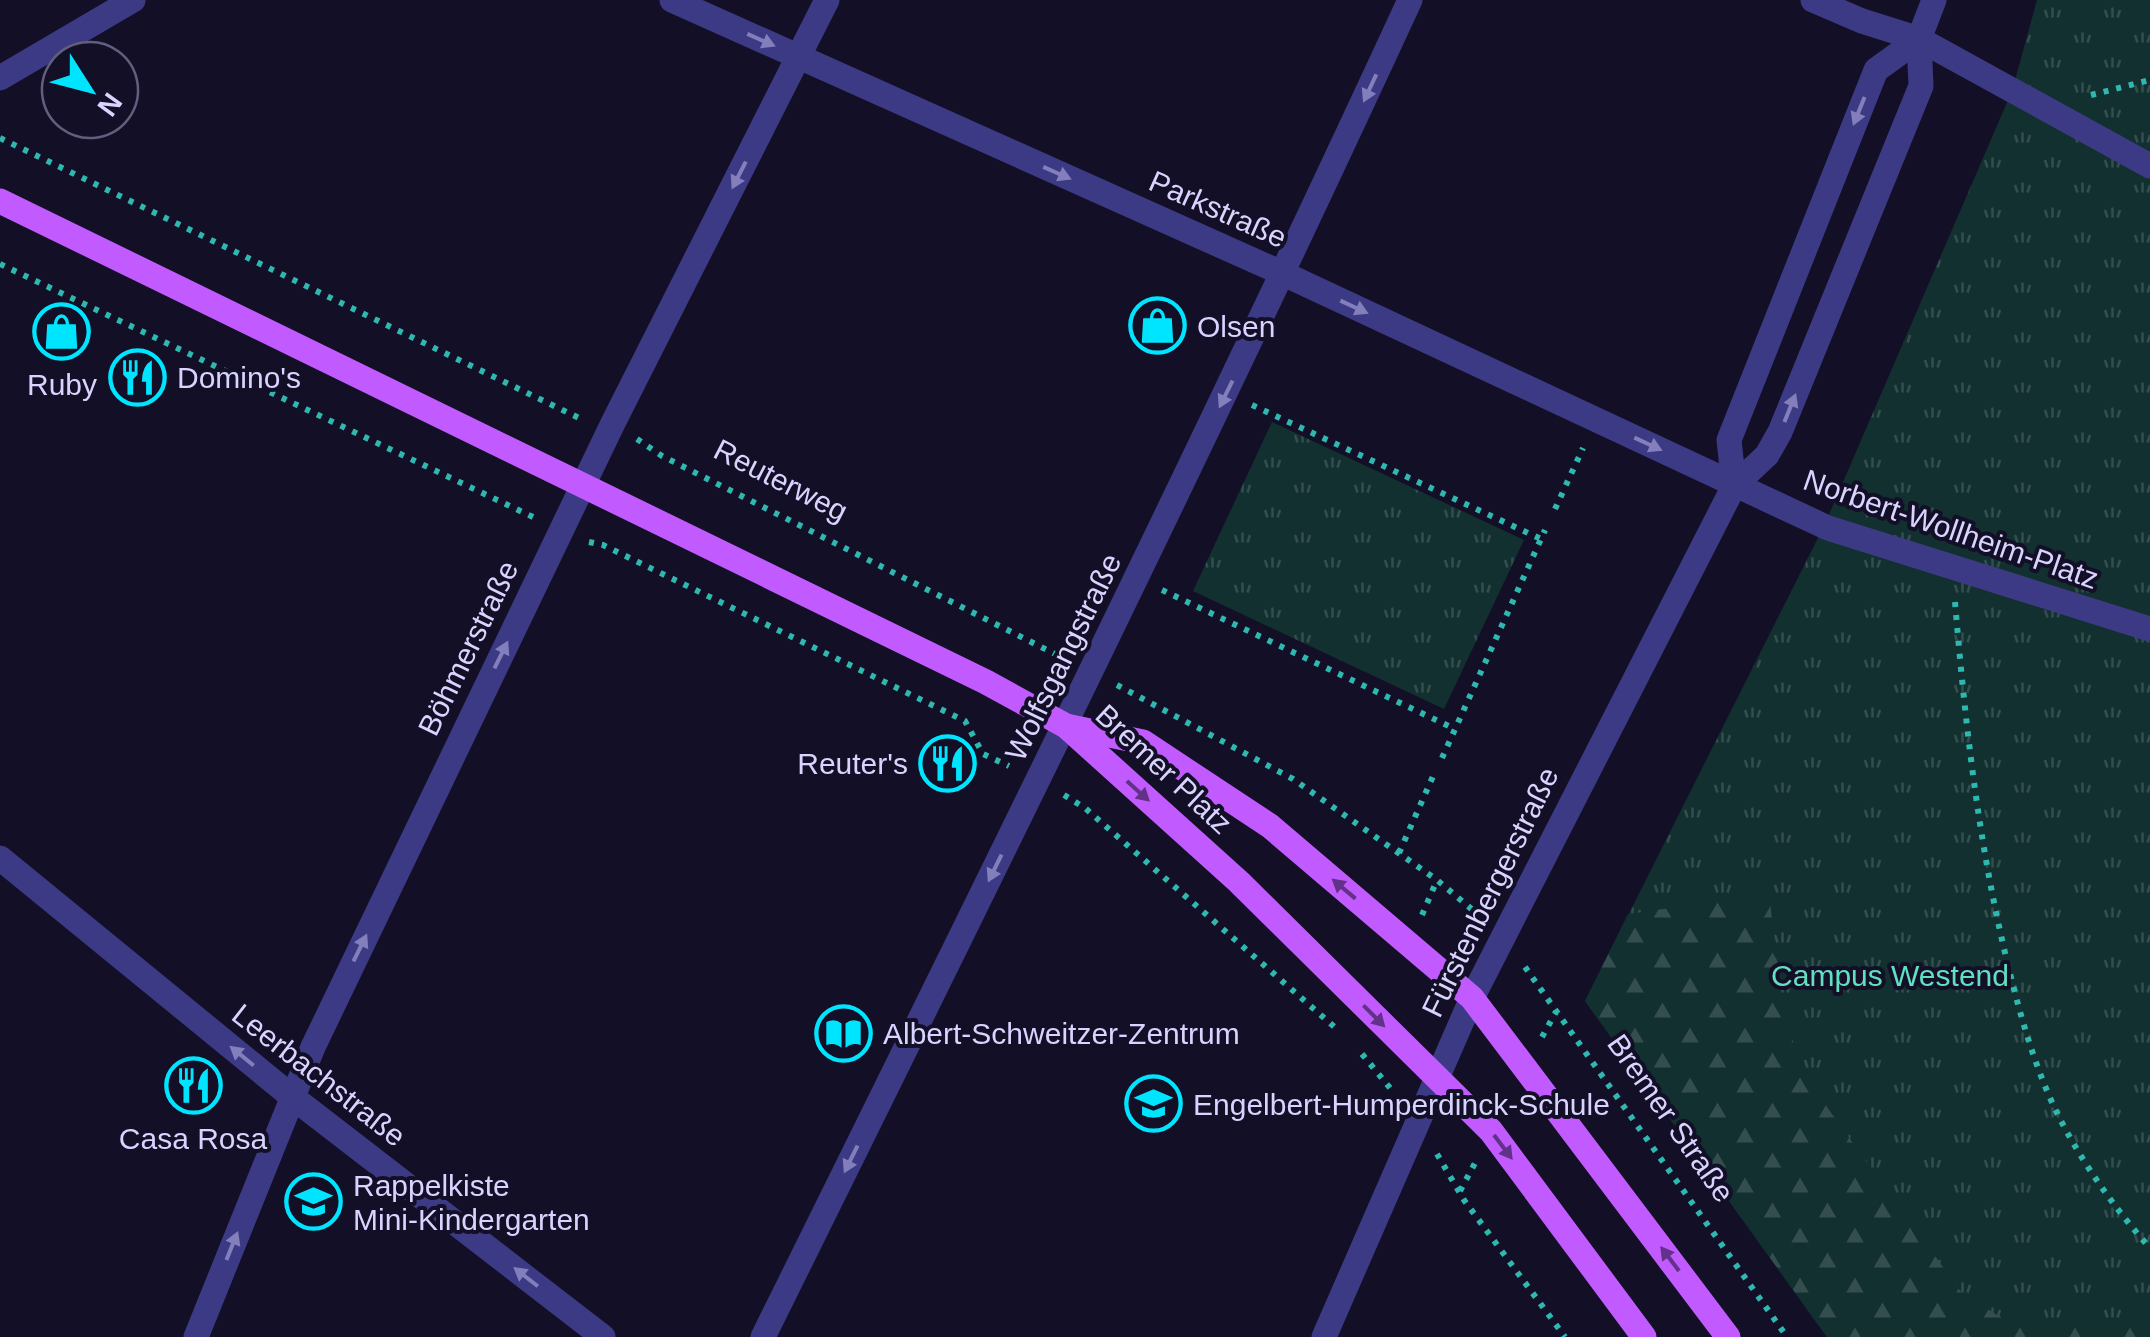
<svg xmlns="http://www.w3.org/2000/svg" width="2150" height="1337" font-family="Arial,sans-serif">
  <defs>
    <pattern id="grass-tufts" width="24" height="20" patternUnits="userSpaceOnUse" patternTransform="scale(2.5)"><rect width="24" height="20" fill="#12302f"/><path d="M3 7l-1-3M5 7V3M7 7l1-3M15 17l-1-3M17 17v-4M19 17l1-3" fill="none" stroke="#344d4e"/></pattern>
    <pattern id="forest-firs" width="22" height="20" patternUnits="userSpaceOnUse" patternTransform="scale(2.5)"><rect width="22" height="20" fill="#12302f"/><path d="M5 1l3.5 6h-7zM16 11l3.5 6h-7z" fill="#344d4e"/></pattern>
  </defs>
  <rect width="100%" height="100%" fill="#130f26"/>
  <!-- grass -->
  <g fill="url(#grass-tufts)">
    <path d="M2037,0H2150V1337H1827L1585,1001L1824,526L2012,91Z"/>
    <path d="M1272,422L1524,540L1444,709L1193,591Z"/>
  </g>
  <!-- forest -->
  <path fill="url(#forest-firs)" d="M1769,894L1783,1008L1803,1074L1961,1292L1997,1315L2083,1327L2150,1326V1337H1827L1585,1001L1628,914Z"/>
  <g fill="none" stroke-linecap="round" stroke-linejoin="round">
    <!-- path -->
    <g stroke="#2fb8b0" stroke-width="6" stroke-dasharray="5 8" stroke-linecap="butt">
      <path d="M2091,95L2150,80"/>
      <path d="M0,138L579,418"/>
      <path d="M0,264L533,517"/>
      <path d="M1252,405L1541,539"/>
      <path d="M637,439L662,456L1065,659"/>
      <path d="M1555,509L1583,448"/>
      <path d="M589,542L603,545L965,721L983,754L1009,766"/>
      <path d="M1162,590L1455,729"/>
      <path d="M1955,602C1965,721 1978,840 2006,957C2019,1011 2034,1067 2059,1117C2083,1164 2115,1209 2150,1248"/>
      <path d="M1117,685L1293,779L1437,880L1481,917"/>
      <path d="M1442,758L1545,530"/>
      <path d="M1064,795L1085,808L1339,1031"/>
      <path d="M1399,853L1434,774"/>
      <path d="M1422,915L1437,880"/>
      <path d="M1525,967L1787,1337"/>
      <path d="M1542,1037L1556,1012"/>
      <path d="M1362,1054L1395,1094"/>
      <path d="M1437,1154L1464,1200L1565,1337"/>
      <path d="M1460,1191L1475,1163"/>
    </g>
    <!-- minor -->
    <g stroke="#3d3a85" stroke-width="25">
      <path d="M672,0L1284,274L1828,528L2150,629"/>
      <path d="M1813,0L1862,21L1919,39L2150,166"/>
      <path d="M0,78L133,0"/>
      <path d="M1734,486L1729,440L1876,70L1919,39"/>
      <path d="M0,858L291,1096L603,1337"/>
      <path d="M196,1337L313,1047L613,423L827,0"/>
      <path d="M763,1337C983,893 1202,450 1410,0"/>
      <path d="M1324,1337L1472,998L1734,486L1767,455L1780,432L1921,86L1919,39L1934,0"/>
    </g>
    <!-- major -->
    <g stroke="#c25bff" stroke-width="25">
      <path d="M0,201L986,682L1066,726L1239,882L1491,1131L1644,1337"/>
      <path d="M1066,726L1143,742L1270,826L1472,998L1728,1337"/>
    </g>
  </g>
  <!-- one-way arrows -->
  <defs><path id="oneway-solid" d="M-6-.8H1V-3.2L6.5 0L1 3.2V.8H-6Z" transform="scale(2.5)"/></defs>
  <g fill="#837fbc">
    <use href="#oneway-solid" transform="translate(761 40) rotate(24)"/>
    <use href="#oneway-solid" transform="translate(1370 88) rotate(115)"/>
    <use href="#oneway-solid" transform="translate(1859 111) rotate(112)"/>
    <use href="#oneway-solid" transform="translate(1057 173) rotate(24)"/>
    <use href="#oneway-solid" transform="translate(739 175) rotate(117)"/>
    <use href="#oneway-solid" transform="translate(1354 307) rotate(25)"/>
    <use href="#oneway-solid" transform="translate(1226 394) rotate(116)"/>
    <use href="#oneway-solid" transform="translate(1790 408) rotate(-68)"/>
    <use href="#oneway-solid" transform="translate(1648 444) rotate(25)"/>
    <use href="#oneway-solid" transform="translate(501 655) rotate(-64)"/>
    <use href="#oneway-solid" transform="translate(995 868) rotate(116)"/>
    <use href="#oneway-solid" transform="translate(360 948) rotate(-64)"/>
    <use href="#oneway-solid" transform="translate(242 1056) rotate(-141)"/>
    <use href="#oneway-solid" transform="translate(851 1159) rotate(116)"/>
    <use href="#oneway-solid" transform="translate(232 1246) rotate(-68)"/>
    <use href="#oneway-solid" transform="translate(526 1277) rotate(-142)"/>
  </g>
  <g fill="#623188">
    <use href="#oneway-solid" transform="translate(1138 791) rotate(42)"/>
    <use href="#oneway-solid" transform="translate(1344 889) rotate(-140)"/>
    <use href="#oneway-solid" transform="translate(1374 1016) rotate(45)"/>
    <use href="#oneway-solid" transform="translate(1503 1147) rotate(53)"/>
    <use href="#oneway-solid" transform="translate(1670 1259) rotate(-127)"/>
  </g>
  <!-- icons -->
  <defs>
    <symbol id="shop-ring" viewBox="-11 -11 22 22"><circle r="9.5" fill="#130f26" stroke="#00e5ff" stroke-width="1.5"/><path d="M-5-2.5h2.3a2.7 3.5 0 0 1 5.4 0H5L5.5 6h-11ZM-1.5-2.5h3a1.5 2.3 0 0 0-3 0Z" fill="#00e5ff"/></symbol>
    <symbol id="restaurant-ring" viewBox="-11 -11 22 22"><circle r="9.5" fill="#130f26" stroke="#00e5ff" stroke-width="1.5"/><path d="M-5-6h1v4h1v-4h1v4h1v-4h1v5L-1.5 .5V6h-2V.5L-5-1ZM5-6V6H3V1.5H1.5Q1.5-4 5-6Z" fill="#00e5ff"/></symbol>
    <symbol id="library-ring" viewBox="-11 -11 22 22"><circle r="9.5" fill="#130f26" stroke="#00e5ff" stroke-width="1.5"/><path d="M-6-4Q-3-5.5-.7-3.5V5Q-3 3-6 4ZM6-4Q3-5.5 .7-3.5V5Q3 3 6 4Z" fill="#00e5ff"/></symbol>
    <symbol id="school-ring" viewBox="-11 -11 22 22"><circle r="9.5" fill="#130f26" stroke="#00e5ff" stroke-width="1.5"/><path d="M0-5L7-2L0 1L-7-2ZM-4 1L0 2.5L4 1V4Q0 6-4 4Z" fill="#00e5ff"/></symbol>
  </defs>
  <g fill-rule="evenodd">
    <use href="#shop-ring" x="1126" y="294" width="63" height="63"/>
    <use href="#shop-ring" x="30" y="300" width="63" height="63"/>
    <use href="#restaurant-ring" x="106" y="346" width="63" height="63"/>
    <use href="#restaurant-ring" x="916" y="732" width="63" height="63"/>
    <use href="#library-ring" x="812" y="1002" width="63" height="63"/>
    <use href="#restaurant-ring" x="162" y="1054" width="63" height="63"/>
    <use href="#school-ring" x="1122" y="1072" width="63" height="63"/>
    <use href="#school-ring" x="282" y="1170" width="63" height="63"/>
  </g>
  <g text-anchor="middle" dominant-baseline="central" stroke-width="8" stroke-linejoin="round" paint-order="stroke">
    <!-- street labels -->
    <g font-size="30" fill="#d9d4ff" stroke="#130f26">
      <text transform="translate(1218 209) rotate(24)">Parkstraße</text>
      <text transform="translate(781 480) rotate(27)">Reuterweg</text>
      <text transform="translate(1951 529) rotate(19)">Norbert-Wollheim-Platz</text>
      <text transform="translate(468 648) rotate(-64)">Böhmerstraße</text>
      <text transform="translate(1063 657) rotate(-64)">Wolfsgangstraße</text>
      <text transform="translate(1164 769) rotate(43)">Bremer Platz</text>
      <text transform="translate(1490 892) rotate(-64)">Fürstenbergerstraße</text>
      <text transform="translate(319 1075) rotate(38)">Leerbachstraße</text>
      <text transform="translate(1671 1118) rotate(55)">Bremer Straße</text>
    </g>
    <!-- poi labels -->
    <g font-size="30" fill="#d9d4ff" stroke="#130f26" text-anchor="start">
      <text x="1197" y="326">Olsen</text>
      <text x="177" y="377">Domino's</text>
      <text x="62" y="384" text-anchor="middle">Ruby</text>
      <text x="908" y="763" text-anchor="end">Reuter's</text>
      <text x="883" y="1033">Albert-Schweitzer-Zentrum</text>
      <text x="1193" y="1104">Engelbert-Humperdinck-Schule</text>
      <text x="193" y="1138" text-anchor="middle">Casa Rosa</text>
      <text x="353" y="1185">Rappelkiste<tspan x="353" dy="34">Mini-Kindergarten</tspan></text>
    </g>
    <!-- park labels -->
    <g font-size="30" fill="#5fe0c0" stroke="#130f26">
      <text x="1890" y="975">Campus Westend</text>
    </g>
  </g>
  <!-- north arrow -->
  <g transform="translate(90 90) rotate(126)"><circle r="48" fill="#130f26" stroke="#625e7d" stroke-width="2.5"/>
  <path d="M0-8L18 38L0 25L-18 38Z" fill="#00e5ff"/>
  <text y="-15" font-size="28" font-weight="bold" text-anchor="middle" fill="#d9d4ff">N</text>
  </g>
</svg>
